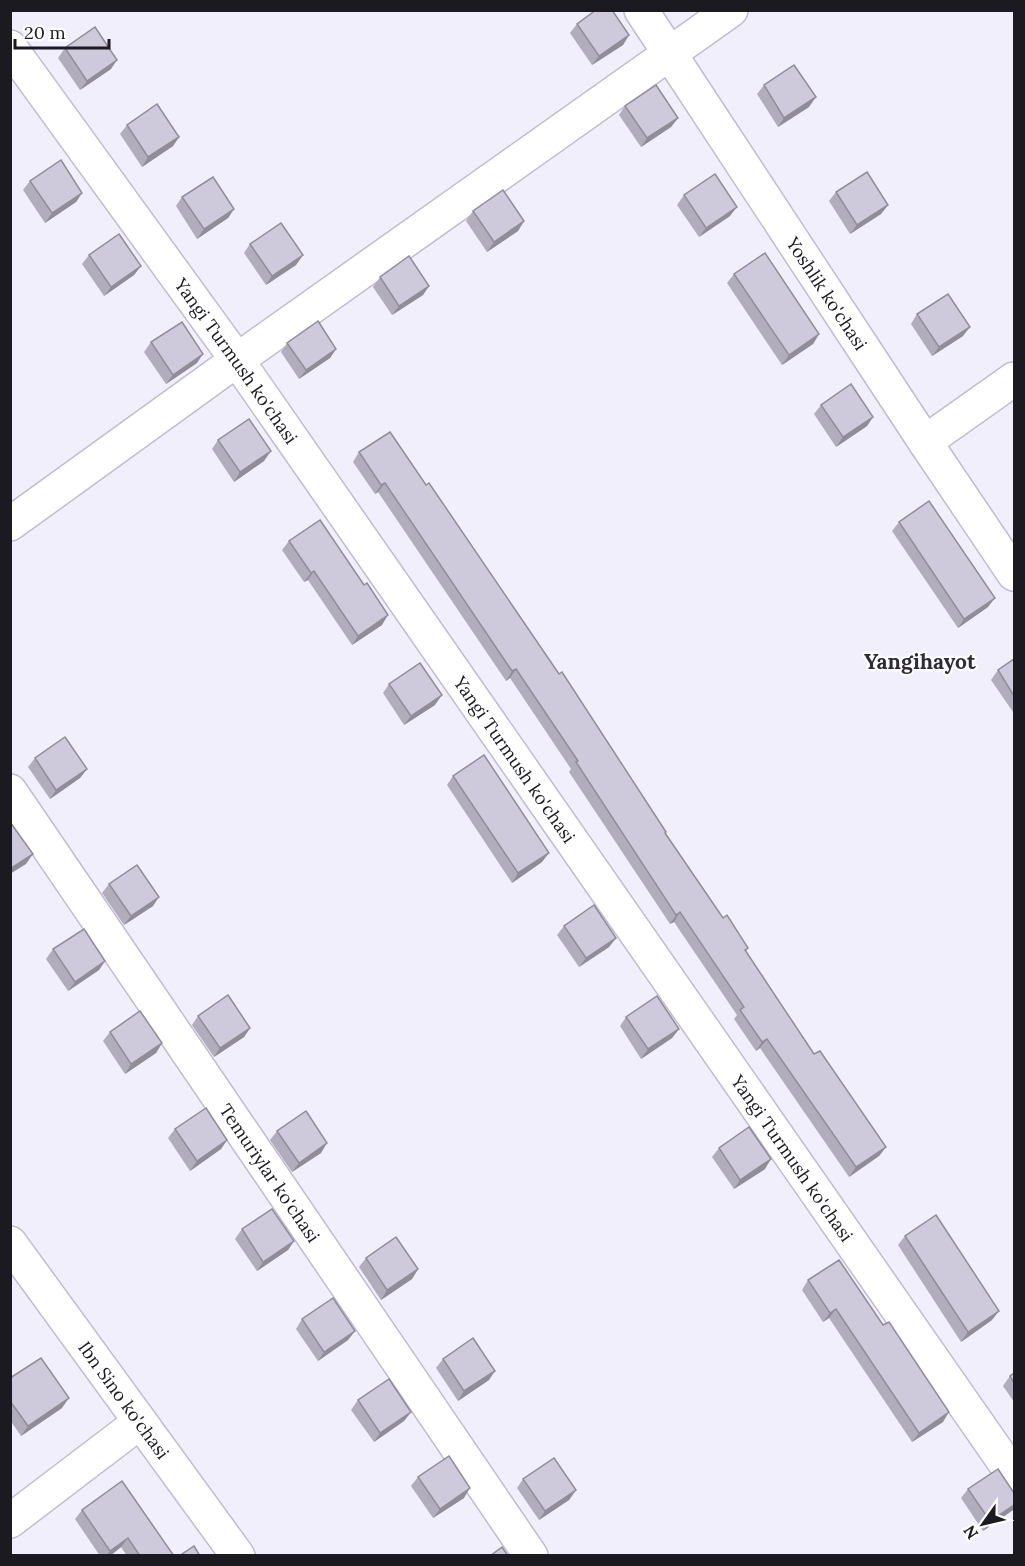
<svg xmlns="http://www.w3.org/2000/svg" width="1025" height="1566" font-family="Lora,serif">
  <rect width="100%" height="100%" fill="#f2effd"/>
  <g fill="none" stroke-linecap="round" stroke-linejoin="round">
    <defs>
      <g id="minor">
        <path id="s1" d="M641,10L925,442L1014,574"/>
        <path id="s2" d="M10,47L237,360L1014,1476"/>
        <path d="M925,442L1014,379"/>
        <path d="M10,524L237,360L731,10"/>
        <path id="s3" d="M10,791L531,1556"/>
        <path id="s4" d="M10,1243L238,1556"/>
        <path d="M10,1521L140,1422"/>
      </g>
    </defs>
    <!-- minor casing -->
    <use href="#minor" stroke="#c1bcce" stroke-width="36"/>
    <!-- minor -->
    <use href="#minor" stroke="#fff" stroke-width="33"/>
  </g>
  <!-- wall -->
  <g fill="#b1adbc">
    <path d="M577,24L629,35L623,45L592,65L570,33Z"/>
    <path d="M65,48L111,69L80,90L58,58Z"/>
    <path d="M764,85L809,107L778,127L757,94Z"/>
    <path d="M625,106L678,118L671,127L641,147L619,115Z"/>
    <path d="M127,125L179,137L173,146L142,167L120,134Z"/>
    <path d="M30,181L82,193L76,202L45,223L23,190Z"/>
    <path d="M836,192L888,205L881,214L850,234L829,201Z"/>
    <path d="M684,195L730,216L699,237L677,205Z"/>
    <path d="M182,197L234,209L228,218L197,239L176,206Z"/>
    <path d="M473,211L524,221L518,231L487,252L466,221Z"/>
    <path d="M250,244L303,255L296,265L266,285L244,253Z"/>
    <path d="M89,255L141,266L134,275L104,296L82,264Z"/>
    <path d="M734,274L819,334L813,344L782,365L727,283Z"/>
    <path d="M380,277L429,286L423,295L392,315L373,287Z"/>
    <path d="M917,314L963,336L932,356L911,324Z"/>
    <path d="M151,342L197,363L166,384L144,352Z"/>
    <path d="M287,343L336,349L330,358L299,379L281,352Z"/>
    <path d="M821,405L873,417L867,426L836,447L814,414Z"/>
    <path d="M390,432L665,834L723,918L748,948L746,952L814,1054L886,1147L879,1156L849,1177L760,1048L756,1051L734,1019L737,1015L674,922L670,924L569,772L571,769L510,678L506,681L378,492L375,494L353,462L359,452Z"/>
    <path d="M218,440L264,461L234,482L212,449Z"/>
    <path d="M899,522L988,607L958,628L892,531Z"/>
    <path d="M289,541L382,625L352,645L308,580L304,582L282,550Z"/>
    <path d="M1014,659V711L1013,712L991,680L998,670Z"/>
    <path d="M389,684L435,705L404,725L383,693Z"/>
    <path d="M35,758L87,769L80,778L50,799L28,767Z"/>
    <path d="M453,776L542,862L512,883L447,785Z"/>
    <path d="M109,884L153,906L124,925L102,893Z"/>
    <path d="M564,926L616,938L609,947L579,967L557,935Z"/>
    <path d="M53,949L105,961L99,970L68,991L46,959Z"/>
    <path d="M198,1016L250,1028L244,1037L214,1057L192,1025Z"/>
    <path d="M626,1017L679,1029L672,1038L641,1059L620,1026Z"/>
    <path d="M110,1032L162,1043L156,1053L125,1074L103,1041Z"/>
    <path d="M175,1129L227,1140L221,1149L190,1171L168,1138Z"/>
    <path d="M277,1131L321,1153L292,1172L270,1140Z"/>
    <path d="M719,1148L765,1169L734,1189L712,1157Z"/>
    <path d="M242,1229L294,1241L288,1250L257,1271L235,1239Z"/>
    <path d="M905,1236L992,1320L961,1342L898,1245Z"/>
    <path d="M366,1258L418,1269L412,1279L381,1300L359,1267Z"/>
    <path d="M808,1280L883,1325L943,1422L912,1442L829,1318L823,1322L802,1290Z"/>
    <path d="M302,1319L355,1331L348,1340L318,1361L296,1329Z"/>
    <path d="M443,1359L489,1380L458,1401L436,1368Z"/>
    <path d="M1014,1373V1402L1003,1386L1010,1376Z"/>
    <path d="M10,1378L62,1408L21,1436L10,1420Z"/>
    <path d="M358,1400L411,1412L404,1421L374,1442L351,1410Z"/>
    <path d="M418,1477L464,1498L433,1518L411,1486Z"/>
    <path d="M523,1479L576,1490L569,1500L539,1520L517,1488Z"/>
    <path d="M968,1489L1013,1510L983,1531L961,1498Z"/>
    <path d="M82,1510L174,1556H127L121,1547L110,1556H100L75,1519Z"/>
  </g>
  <!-- shaded-wall -->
  <g fill="#908d99">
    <path d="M629,35L623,45L592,65L599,56Z"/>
    <path d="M117,60L111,69L80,90L87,81Z"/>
    <path d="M816,97L809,107L778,127L784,118Z"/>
    <path d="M678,118L671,127L641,147L647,138Z"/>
    <path d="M179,137L173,146L142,167L148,157Z"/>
    <path d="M82,193L76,202L45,223L52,213Z"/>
    <path d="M888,205L881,214L850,234L857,225Z"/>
    <path d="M737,207L730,216L699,237L706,228Z"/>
    <path d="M234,209L228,218L197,239L204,229Z"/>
    <path d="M524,221L518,231L487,252L494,242Z"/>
    <path d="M303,255L296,265L266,285L272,276Z"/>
    <path d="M141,266L134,275L104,296L111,287Z"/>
    <path d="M429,286L423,295L392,315L399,306Z"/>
    <path d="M970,327L963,336L932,356L939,347Z"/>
    <path d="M819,334L813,344L782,365L789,355Z"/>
    <path d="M336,349L330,358L299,379L306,370Z"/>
    <path d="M203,354L197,363L166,384L173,375Z"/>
    <path d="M873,417L867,426L836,447L843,437Z"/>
    <path d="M271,451L264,461L234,482L240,472Z"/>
    <path d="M385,483L378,492L375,494L381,485Z"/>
    <path d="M314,571L308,580L304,582L311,573Z"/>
    <path d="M995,598L988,607L958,628L964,619Z"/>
    <path d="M388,615L382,625L352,645L358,636Z"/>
    <path d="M516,669L510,678L506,681L512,671Z"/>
    <path d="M442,695L435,705L404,725L411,716Z"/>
    <path d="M87,769L80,778L50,799L56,790Z"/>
    <path d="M549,853L542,862L512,883L518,873Z"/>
    <path d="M33,854L26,864L10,874V869Z"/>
    <path d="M159,897L153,906L124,925L131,916Z"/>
    <path d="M680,912L674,922L670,924L676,915Z"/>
    <path d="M616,938L609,947L579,967L586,958Z"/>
    <path d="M105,961L99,970L68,991L75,982Z"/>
    <path d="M250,1028L244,1037L214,1057L220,1048Z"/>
    <path d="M679,1029L672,1038L641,1059L648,1049Z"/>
    <path d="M767,1039L760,1048L756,1051L762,1042Z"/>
    <path d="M162,1043L156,1053L125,1074L131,1064Z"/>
    <path d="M227,1140L221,1149L190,1171L197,1161Z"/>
    <path d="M327,1143L321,1153L292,1172L299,1163Z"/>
    <path d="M886,1147L879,1156L849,1177L856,1167Z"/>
    <path d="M771,1159L765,1169L734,1189L740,1180Z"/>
    <path d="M294,1241L288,1250L257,1271L263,1262Z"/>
    <path d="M418,1269L412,1279L381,1300L387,1290Z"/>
    <path d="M836,1309L829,1318L823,1322L830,1313Z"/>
    <path d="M999,1311L992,1320L961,1342L968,1332Z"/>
    <path d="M355,1331L348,1340L318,1361L324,1352Z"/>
    <path d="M495,1371L489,1380L458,1401L464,1391Z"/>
    <path d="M69,1398L62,1408L21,1436L28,1426Z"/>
    <path d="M411,1412L404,1421L374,1442L380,1433Z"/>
    <path d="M949,1412L943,1422L912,1442L919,1433Z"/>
    <path d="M470,1488L464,1498L433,1518L440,1509Z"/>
    <path d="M576,1490L569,1500L539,1520L545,1511Z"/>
    <path d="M1014,1505V1509L1013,1510L983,1531L990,1521Z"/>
    <path d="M128,1538L121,1547L110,1556H106L110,1551Z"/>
  </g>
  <!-- building -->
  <g fill="#cec9db" stroke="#908d99" stroke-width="1.5">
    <path d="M596,10H612L629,35L599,56L577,24Z"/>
    <path d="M95,27L117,60L87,81L65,48Z"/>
    <path d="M794,65L816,97L784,118L764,85Z"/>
    <path d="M656,85L678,118L647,138L625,106Z"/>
    <path d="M157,104L179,137L148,157L127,125Z"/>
    <path d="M61,160L82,193L52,213L30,181Z"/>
    <path d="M867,172L888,205L857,225L836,192Z"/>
    <path d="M715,174L737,207L706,228L684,195Z"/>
    <path d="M213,177L234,209L204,229L182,197Z"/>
    <path d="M503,190L524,221L494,242L473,211Z"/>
    <path d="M281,223L303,255L272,276L250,244Z"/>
    <path d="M119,234L141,266L111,287L89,255Z"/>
    <path d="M765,253L819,334L789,355L734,274Z"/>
    <path d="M409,256L429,286L399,306L380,277Z"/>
    <path d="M948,294L970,327L939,347L917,314Z"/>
    <path d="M318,321L336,349L306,370L287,343Z"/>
    <path d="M182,322L203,354L173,375L151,342Z"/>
    <path d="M851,384L873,417L843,437L821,405Z"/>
    <path d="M249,419L271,451L240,472L218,440Z"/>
    <path d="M390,432L426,485L429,483L559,674L562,672L666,832L665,833L723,918L727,915L748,948L745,950L814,1054L820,1051L886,1147L856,1167L767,1039L762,1042L740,1010L744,1007L680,912L676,915L576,762L578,761L516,669L512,671L385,483L381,485L359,452Z"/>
    <path d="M929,501L995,598L964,619L899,522Z"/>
    <path d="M320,520L364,585L367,583L388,615L358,636L314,571L311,573L289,541Z"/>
    <path d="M1014,659V696L998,670Z"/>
    <path d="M420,663L442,695L411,716L389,684Z"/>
    <path d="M65,737L87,769L56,790L35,758Z"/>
    <path d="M484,755L549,853L518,873L453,776Z"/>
    <path d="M10,822L33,854L10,869Z"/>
    <path d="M137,865L159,897L131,916L109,884Z"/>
    <path d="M594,905L616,938L586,958L564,926Z"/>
    <path d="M84,929L105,961L75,982L53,949Z"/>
    <path d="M228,995L250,1028L220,1048L198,1016Z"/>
    <path d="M657,996L679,1029L648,1049L626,1017Z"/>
    <path d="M140,1011L162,1043L131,1064L110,1032Z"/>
    <path d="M206,1108L227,1140L197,1161L175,1129Z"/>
    <path d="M306,1111L327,1143L299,1163L277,1131Z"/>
    <path d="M749,1127L771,1159L740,1180L719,1148Z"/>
    <path d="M272,1209L294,1241L263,1262L242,1229Z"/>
    <path d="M936,1215L999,1311L968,1332L905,1236Z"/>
    <path d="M396,1237L418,1269L387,1290L366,1258Z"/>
    <path d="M839,1260L883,1325L889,1322L949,1412L919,1433L836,1309L830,1313L808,1280Z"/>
    <path d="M333,1298L355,1331L324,1352L302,1319Z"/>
    <path d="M473,1338L495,1371L464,1391L443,1359Z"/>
    <path d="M41,1358L69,1398L28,1426L10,1401V1378Z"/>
    <path d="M1014,1373V1383L1010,1376Z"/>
    <path d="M389,1379L411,1412L380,1433L358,1400Z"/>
    <path d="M449,1456L470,1488L440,1509L418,1477Z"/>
    <path d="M554,1458L576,1490L545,1511L523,1479Z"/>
    <path d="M998,1469L1014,1493V1505L990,1521L968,1489Z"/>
    <path d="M122,1481L174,1556H140L128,1538L110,1551L82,1510Z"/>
    <path d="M194,1546L200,1556H179Z"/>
    <path d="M502,1547L508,1556H490Z"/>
  </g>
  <g text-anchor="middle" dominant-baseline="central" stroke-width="4.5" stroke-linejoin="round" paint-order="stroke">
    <!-- street labels -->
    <g font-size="18" fill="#1b1a20" stroke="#fefefe">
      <text stroke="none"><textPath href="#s1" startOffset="339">Yoshlik ko'chasi</textPath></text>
      <text stroke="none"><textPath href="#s2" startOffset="387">Yangi Turmush ko'chasi</textPath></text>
      <text stroke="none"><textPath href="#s2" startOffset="873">Yangi Turmush ko'chasi</textPath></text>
      <text stroke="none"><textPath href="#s2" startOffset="1359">Yangi Turmush ko'chasi</textPath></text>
      <text stroke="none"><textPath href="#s3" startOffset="462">Temuriylar ko'chasi</textPath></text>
      <text stroke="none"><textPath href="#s4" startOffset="194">Ibn Sino ko'chasi</textPath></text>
    </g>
    <!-- quarter labels -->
    <g font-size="21" font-weight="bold" fill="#2e2a38" stroke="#fefefe">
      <text x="920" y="661">Yangihayot</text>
    </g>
  </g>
  <!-- border -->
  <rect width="1025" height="1566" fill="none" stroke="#1b1a20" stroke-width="24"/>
  <!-- north arrow -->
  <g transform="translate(983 1524) rotate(236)" stroke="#fefefe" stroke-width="4.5" paint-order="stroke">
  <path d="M0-4.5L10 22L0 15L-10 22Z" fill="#1b1a20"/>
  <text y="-9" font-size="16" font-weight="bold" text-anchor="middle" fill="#1b1a20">N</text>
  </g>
  <!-- scale -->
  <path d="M15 39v9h94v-9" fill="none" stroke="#1b1a20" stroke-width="3"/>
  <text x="24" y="39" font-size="18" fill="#1b1a20" stroke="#fefefe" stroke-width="4.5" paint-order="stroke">20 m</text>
</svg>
